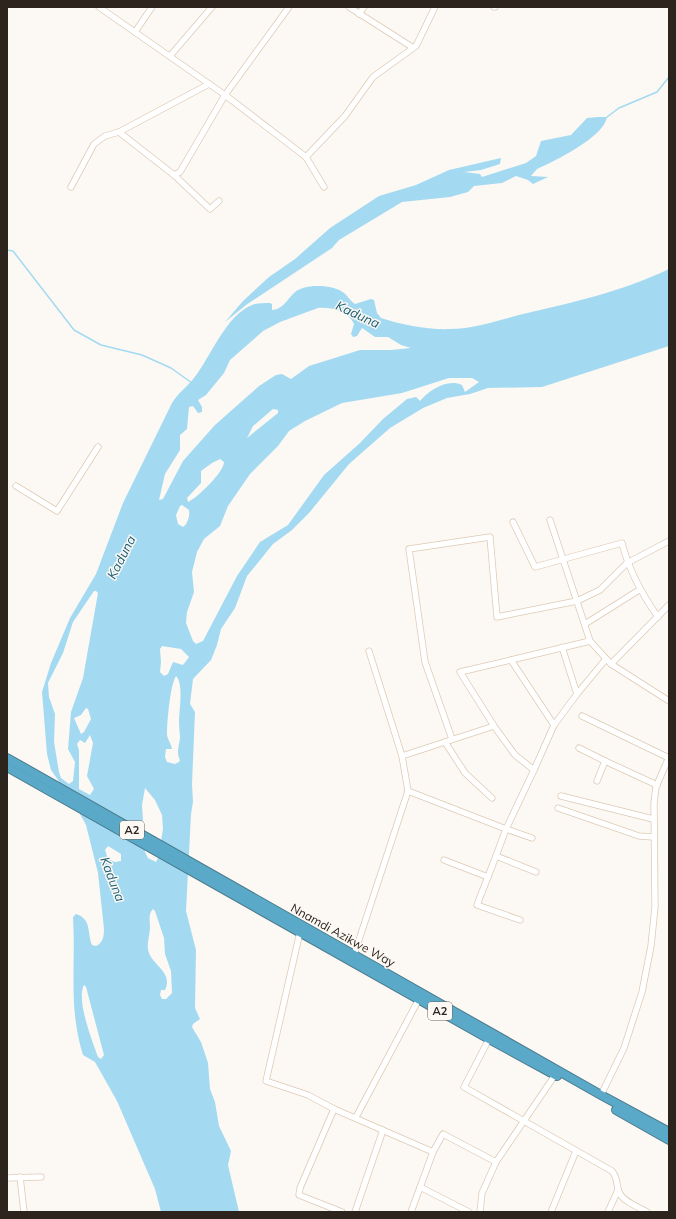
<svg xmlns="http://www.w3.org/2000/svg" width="676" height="1219" font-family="Mulish,sans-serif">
  <rect width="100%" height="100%" fill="#fcf8f3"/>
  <!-- water -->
  <g fill="#a3daf2" fill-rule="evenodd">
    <path d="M598,117H607C604,137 555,161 537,169L531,176L548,177L533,184L528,180L516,176L502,183L474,186L468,192L450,197L402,202L339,240L332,248L246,305L225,322L243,301L269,277L295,259L330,228L379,196L416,185L449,170L501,158L500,164L481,170L464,172L480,174L482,177L526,163L536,156L541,141L571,135L587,118Z"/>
    <path d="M669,269V346L542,387L488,388L470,394L447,398L423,408L390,428L349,464L309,513L292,530L273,544L247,576L235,608L221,629L217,645L211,660L193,679L190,704L195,712L192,784L193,802L191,814L186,911L196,950L195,1008L200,1019L193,1024L192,1027L201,1042L208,1063L210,1089L215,1102L219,1126L231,1151L228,1165L239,1212H161L155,1189L117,1101L95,1062L83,1055C68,1007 76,966 73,917L76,914C92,919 87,933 92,945L96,946C103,943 104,936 104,929L98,873L86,825L74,803L51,770L47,754L42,692L51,663L70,618L96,574L123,503L172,403C178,393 187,387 194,378C210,358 226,315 252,305C257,303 264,303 270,303L272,304V310C282,310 287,300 293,294C303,283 330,285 341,291C347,294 349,300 355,304L371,299L374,300L377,313L381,318C402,325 429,330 450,329C473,329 497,321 519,315C570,303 621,292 669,269ZM318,308C331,307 348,311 354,324L351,334L353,337L357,336L362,328L375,337H388L401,345L411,348L391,350H360L309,366L291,379L282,374L276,375L259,386L215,425L183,461L163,499L159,500L165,474L180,450V435L187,429L189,407L193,406L198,413L202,412V407L198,400L206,395L224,373L230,360L263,331L280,322ZM449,378H472L479,382L465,392L462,385C448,378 429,390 420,401L416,397L407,399L383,419L360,443L324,475L288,525L260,542L237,576L203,641L196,644L193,641L186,623L187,612L194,592L192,572L197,552L204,539L220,526L228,506L250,474L278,446L289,431L305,421L342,403L402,393ZM273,409L278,410V413L247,438L253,426ZM220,459L224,462C224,472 197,498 188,502L187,498L201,483V471L212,463ZM182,505L189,510C190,515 188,524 183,527L178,524L176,515L180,506ZM94,591H96L98,593L83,678L71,712L68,749L75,762L73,781L69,784L61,778L59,772L54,742L55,714L49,697L48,683L63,653L73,622ZM162,646L181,649L189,657L183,665L173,662L168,674L164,676L160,672L161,662L160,649ZM176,676C184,684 179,711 179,722C179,728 180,733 180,738C179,747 176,752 180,760L179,762L175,764L167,762L165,757L166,749H172C171,743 167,739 167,734C167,723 170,685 176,676ZM86,708L88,709L91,719L84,732L81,734L74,718L81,715ZM90,735L93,743L87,776L94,789L90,795L79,789V750L77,744L80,740L85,743ZM145,788L155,800L162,815L163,829L158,858L156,862L148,858L145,852L142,805ZM108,846L121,854V861L115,862L108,859L105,850ZM153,909L155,911L164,938L165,954L171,971L172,993L166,999H162L160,995L161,990H165C174,971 150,965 148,949C147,942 150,934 150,927C150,921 148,914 153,909ZM84,985L86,987L104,1055L101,1059L98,1057C92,1040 76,1000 84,985Z"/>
  </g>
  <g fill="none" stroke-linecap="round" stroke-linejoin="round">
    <!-- stream -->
    <g stroke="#a3daf2" stroke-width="1.5">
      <path d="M607,117L619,108L657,92L669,77"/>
      <path d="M7,250L13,251L74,330L101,345L142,355L171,368L192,383"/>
    </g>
    <defs>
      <g id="minor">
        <path d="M99,7L225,95L306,157"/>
        <path d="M349,7L412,47"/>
        <path d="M494,7H495"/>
        <path d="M359,14L364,7"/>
        <path d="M135,32L152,7"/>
        <path d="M170,56L212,7"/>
        <path d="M119,132L174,175L210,209L219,201"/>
        <path d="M174,175L180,172L225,95L289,7"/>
        <path d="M71,187L94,144L105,136L119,132L209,84"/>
        <path d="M324,187L306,157L345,116L373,77L416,46L435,7"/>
        <path d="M16,486L57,511L98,447"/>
        <path d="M550,520L590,641L611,664L669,701"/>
        <path d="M513,522L535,567L622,543C629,571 641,593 658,617"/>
        <path d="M585,624L639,590"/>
        <path d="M369,651L402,756L494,726"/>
        <path d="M511,660L460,672L494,726L515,755L534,770L554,725L577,694L562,647"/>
        <path d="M611,664L669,605"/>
        <path d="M577,694L606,659"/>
        <path d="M582,716L669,758"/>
        <path d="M554,725L511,660L590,641"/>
        <path d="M452,739L425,662L409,549L490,537L497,617L577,601L600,590L627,563L669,541"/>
        <path d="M445,742L465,773L492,798"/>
        <path d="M579,748L605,761"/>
        <path d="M597,781L605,761L657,785"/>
        <path d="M408,791L506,829L534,770"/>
        <path d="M561,796L653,819"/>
        <path d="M558,808L639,836L653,837"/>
        <path d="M496,856L506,829L532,838"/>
        <path d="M444,860L488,877"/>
        <path d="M520,920L477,905L496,856L536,872"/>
        <path d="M300,932L266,1081L308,1095L334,1109"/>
        <path d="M354,955L408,791L402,756"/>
        <path d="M489,1039L464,1087L612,1171C618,1178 616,1184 619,1192C623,1202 639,1207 647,1212"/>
        <path d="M601,1095L624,1048L642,992L651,946L655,907L654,803L656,787L669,757"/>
        <path d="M356,1117L419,999"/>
        <path d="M20,1177L24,1212"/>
        <path d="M7,1178L41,1177"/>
        <path d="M420,1187L469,1212"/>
        <path d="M342,1212L299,1195L300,1188L334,1109L433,1152"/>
        <path d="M355,1212L383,1130"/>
        <path d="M411,1212L433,1152L443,1134L496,1162"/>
        <path d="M480,1212L482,1193L496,1162L555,1075"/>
        <path d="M551,1212L576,1151"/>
        <path d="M608,1212L618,1190"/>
      </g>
      <g id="highway">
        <path d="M7,758L601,1095L669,1132"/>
        <path d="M7,767L489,1039L557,1076"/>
        <path d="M616,1110L669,1140"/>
      </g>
    </defs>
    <!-- minor casing -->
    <use href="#minor" stroke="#decab4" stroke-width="7"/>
    <!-- highway casing -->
    <use href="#highway" stroke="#4a7b8d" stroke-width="10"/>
    <!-- minor -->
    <use href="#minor" stroke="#fff" stroke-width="5.5"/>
    <!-- highway -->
    <use href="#highway" stroke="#5aa9c9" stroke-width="8"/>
  </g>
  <g text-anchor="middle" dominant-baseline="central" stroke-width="3" stroke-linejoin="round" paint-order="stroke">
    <!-- shield labels -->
    <g fill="#fcf8f3" stroke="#6b645d" stroke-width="1">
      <rect x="120" y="821" width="24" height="18" rx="3"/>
      <rect x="428" y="1002" width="24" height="18" rx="3"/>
    </g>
    <g font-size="11" font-weight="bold" fill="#2d251d">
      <text x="132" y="830">A2</text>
      <text x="440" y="1011">A2</text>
    </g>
    <!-- street labels -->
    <g font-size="12" fill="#2d251d" stroke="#fcf8f3">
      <text transform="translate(343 935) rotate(29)">Nnamdi Azikwe Way</text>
    </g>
    <!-- water labels -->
    <g font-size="13" font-style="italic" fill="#1a5f77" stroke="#fcf8f3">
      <text transform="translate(358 314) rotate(25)">Kaduna</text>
      <text transform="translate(121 557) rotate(-63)">Kaduna</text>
      <text transform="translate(113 879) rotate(69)">Kaduna</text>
    </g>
  </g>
  <!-- border -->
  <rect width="676" height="1219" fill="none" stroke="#2d251d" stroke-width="16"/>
</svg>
